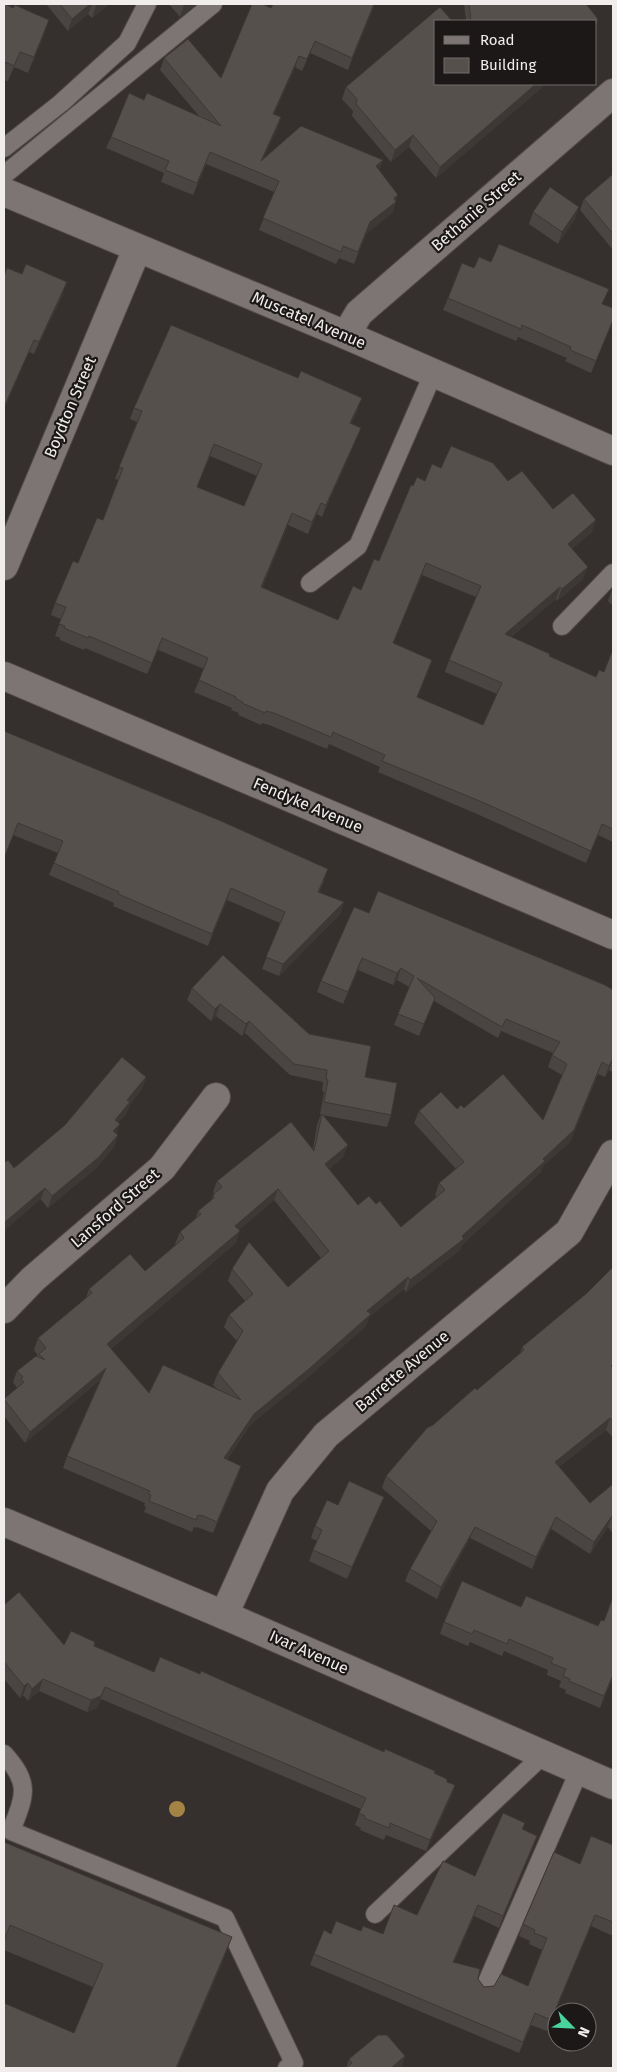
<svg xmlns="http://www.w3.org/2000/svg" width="617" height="2072" font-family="'Fira Sans',sans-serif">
  <rect width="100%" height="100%" fill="#352f2e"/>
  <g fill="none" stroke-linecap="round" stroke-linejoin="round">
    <defs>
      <g id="service">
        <path d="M4,148L61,103L127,43L147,4"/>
        <path d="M4,175L213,4"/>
        <path d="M310,583L358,546L433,374"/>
        <path d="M562,626L613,573"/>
        <path d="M4,1754C31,1784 25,1795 11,1831L225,1918L294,2063L287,2068"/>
        <path d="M375,1914L543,1755"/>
        <path d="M484,1989L579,1771"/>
      </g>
      <g id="minor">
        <path d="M346,335L359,313L613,93"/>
        <path d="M4,566L137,249"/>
        <path d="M4,676L613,935"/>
        <path d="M4,1309L33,1279L162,1168L216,1097"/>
        <path d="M4,1522L224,1615L613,1785"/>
        <path d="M224,1615L280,1491L326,1435L569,1232L613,1154"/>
      </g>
      <path id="tertiary" d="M4,192L346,335L613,451"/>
    </defs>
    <!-- service casing -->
    <use href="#service" stroke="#504a49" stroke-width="20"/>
    <!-- minor casing -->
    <use href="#minor" stroke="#504a49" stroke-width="30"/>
    <!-- tertiary casing -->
    <use href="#tertiary" stroke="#504a49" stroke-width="30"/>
    <!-- service -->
    <use href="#service" stroke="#7c7573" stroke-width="18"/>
    <!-- minor -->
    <use href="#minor" stroke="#7c7573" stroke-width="28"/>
    <!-- tertiary -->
    <use href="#tertiary" stroke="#7c7573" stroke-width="28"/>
  </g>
  <!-- trees -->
  <circle fill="#a38445" cx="177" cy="1809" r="8"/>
  <!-- wall -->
  <g fill="#4a4542" fill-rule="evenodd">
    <path d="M46,4H109L92,18L88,14L68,31Z"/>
    <path d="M169,4H197L180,17Z"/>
    <path d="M273,4H375L348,70L310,53L302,71L295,67L274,114L281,117L277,129L263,159L379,170L398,195L396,200V202L392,213L366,234L354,264L339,258L336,264L259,230L274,192L206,164L193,195L161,182L164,173L106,148L111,137L144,100L199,116L160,70L164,58L221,78L271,8Z"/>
    <path d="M464,4H586L598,19L596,26V21H466Z"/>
    <path d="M4,5L44,35L28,73L14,67L8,81L4,80Z"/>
    <path d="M436,84H546L436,178L409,147L391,162L352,116L353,111L342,99L346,87Z"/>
    <path d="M613,174V250L580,210L584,199Z"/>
    <path d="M533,212L575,219L558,244L529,224Z"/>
    <path d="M474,268L603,304L613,308V321L591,373L565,361L567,358L518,337L516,341L443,310L448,298Z"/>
    <path d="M4,276L63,294L34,354L29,352L4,409Z"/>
    <path d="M134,408L358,409L351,424L361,428L356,440L322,517L317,514L308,534L288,525L262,588L338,620L361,590L379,561L413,486L425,481L441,468L508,481L592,532L572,549L583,579L557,601L556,599L511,637L549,656L596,677L604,672L613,649V842L598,835L586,863L477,814L378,772L380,767L329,744L327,749L269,725L262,723L261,725L238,715L239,713L231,710L232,708L194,692L204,669L158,650L147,674L85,648L84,650L60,640V638L55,636L61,619L51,615L55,603L103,520L119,480L115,479L137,422L130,419ZM210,456L257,476L244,506L197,487ZM422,575L476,597L449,660L445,672L497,694L483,725L417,698L428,672L393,643Z"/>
    <path d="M613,588V606L608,601L612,589Z"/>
    <path d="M4,731L324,881L319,892L344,902L340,914L279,976L262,969L280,923L227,900L208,946L113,906L114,903L49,875L58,853L13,835Z"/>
    <path d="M369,913L613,990V1070L612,1072L609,1070L605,1077L598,1074L570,1142L543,1166L541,1172L462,1245L460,1250L406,1292L404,1289L369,1317L366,1326L306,1379L250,1425L227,1460L241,1466L237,1478L213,1533L197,1527L196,1528L194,1527L192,1532L144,1512L146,1507L144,1506L145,1503L63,1468L67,1456L100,1380L25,1443L4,1416V1399L17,1388L13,1382L17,1371L38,1357V1356L34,1350L38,1338L86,1298L89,1289L145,1271L176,1245L175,1244L180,1232L196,1218L198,1211L211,1201L213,1195L214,1194L213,1192L217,1181L313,1149L317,1125L321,1114H320L324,1092L322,1091L323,1082L290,1075L245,1033L242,1036L216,1016L211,1021L187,1000L192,988L309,1034L365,1077L391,1115L387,1127L322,1115L348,1145L343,1157L329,1169L358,1205L376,1204L401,1227L437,1197L435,1195L439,1183L456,1169L414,1123L419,1111L464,1108L543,1120L562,1075L548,1067L553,1053L501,1031L498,1038L434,1001L419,1036L394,1025L409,987L397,980L393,985L358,970L343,1004L317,992L321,981ZM274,1200L321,1258L288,1287L232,1269L228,1281L245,1301L229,1315L224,1327L237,1341L218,1373L213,1385L217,1389L149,1393L111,1349L236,1243L239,1230Z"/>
    <path d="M146,1077L142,1089L130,1104L126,1114L118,1123L120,1124L116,1133L118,1135L114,1147L95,1169L48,1208L14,1168Z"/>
    <path d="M613,1267V1438L606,1430L559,1467L590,1503L613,1484V1534L608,1527L590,1554L551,1529L532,1569L470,1538L437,1599L405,1581L410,1569L431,1531L382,1488L386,1476L433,1425L477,1390L520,1354L522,1347L587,1293Z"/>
    <path d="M384,1497L379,1509L347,1579L309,1561L317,1541L311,1538L315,1526Z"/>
    <path d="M613,1597V1677L600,1708L565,1693L566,1690L559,1687L561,1681L547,1675L548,1670L504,1651L502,1656L470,1642L468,1646L440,1634L444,1622L521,1607L598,1626L604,1621Z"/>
    <path d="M4,1605L64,1645L94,1646L154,1672L384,1752L434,1773L447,1782L455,1785L451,1797L426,1851L386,1835L384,1840L360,1830L361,1828L355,1825L361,1809L101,1699L97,1708L87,1712L39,1691L28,1701L23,1695L20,1698L4,1679Z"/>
    <path d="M525,1823L523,1829L537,1836L499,1928L474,1916L454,1962L478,1979L484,1987L528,1986L542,1950L529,1944L530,1941L519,1936L523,1924L580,1864L613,1845V1936L591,1926L547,2031L531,2025L519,2053L310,1965L314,1954L331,1934L361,1931L383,1934L417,1915L475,1876Z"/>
    <path d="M4,1842L223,1961L177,2068H4V2003L74,2033L93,1987L4,1950Z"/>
    <path d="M405,2056L401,2068H346L349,2059Z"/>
  </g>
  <!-- shaded-wall -->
  <g fill="#3c3836">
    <path d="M90,4H92L88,14L68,31L72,19Z"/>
    <path d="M99,4H109L92,18L96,6Z"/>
    <path d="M187,4H197L180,17L184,5Z"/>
    <path d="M374,4H375L348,70L352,58Z"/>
    <path d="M49,20L44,35L28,73L34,57Z"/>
    <path d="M299,56L295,67L269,125L273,114Z"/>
    <path d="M536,84H546L436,178L440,167Z"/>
    <path d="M281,117L277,129L257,172L261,161Z"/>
    <path d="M413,135L409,147L391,162L395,150Z"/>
    <path d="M383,160L379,172L376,166Z"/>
    <path d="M398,195L395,203L396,202L392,213L366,234L354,264L370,222Z"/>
    <path d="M579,207L575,219L558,244L562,232Z"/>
    <path d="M67,282L63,294L34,354L39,342Z"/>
    <path d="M613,320V322L591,373L596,361Z"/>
    <path d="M34,340L29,352L4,409V407Z"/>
    <path d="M362,398L358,409L346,435L350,423Z"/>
    <path d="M361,428L356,440L322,517L326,505Z"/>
    <path d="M321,503L317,514L308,534L312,522Z"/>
    <path d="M292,513L288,525L257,599L261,587Z"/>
    <path d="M596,520L592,532L564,556L568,544Z"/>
    <path d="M426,563L422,575L388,655L393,643Z"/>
    <path d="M588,567L583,579L557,601L562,589Z"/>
    <path d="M560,587L556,599L500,646L505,634Z"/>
    <path d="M162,638L158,650L147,674L152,663Z"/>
    <path d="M432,660L428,672L412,709L417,697Z"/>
    <path d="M231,888L227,900L208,946L212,934Z"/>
    <path d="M344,902L340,914L279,976L283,964Z"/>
    <path d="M362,958L358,970L343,1004L348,992Z"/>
    <path d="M401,968L397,980L393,985L397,973Z"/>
    <path d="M435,998L431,1009L419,1036L424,1024Z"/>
    <path d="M220,1004L216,1016L211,1021L215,1009Z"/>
    <path d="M249,1021L245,1033L242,1036L246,1024Z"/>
    <path d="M613,1058L609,1070L605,1077L609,1066Z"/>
    <path d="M602,1062L570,1142L543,1166L541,1172L462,1245L460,1250L406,1292L410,1280L462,1236L543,1159Z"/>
    <path d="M146,1077L142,1089L130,1104L126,1114L111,1132L115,1120L127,1100Z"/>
    <path d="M120,1124L115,1136L113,1131Z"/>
    <path d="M118,1135L114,1147L95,1169L48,1208L52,1196Z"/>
    <path d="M348,1145L343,1157L320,1176L325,1164Z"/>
    <path d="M45,1188L41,1199L4,1231V1223Z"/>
    <path d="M278,1189L274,1200L231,1237L235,1226Z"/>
    <path d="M240,1231L236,1243L103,1356L107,1344Z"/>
    <path d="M408,1277L404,1289L369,1317L366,1326L306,1379L250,1425L220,1470L224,1458L254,1414L367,1311Z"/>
    <path d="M106,1368L101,1379L25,1443L30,1432Z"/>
    <path d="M610,1418L606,1430L551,1474L555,1462Z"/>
    <path d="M241,1466L237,1478L213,1533L217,1522Z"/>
    <path d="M384,1497L379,1509L347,1579L352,1567Z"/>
    <path d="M612,1516L608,1527L590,1554L594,1542Z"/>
    <path d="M556,1517L551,1529L532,1569L536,1557Z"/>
    <path d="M475,1527L470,1538L437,1599L441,1587Z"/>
    <path d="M613,1675V1677L600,1708L604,1696Z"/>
    <path d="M43,1679L39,1691L28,1701L32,1689Z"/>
    <path d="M28,1683L23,1695L20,1698L24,1686Z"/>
    <path d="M105,1687L97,1708L87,1712L91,1700Z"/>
    <path d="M455,1785L451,1797L426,1851L430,1840Z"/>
    <path d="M537,1836L533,1847L499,1928L503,1916Z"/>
    <path d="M478,1905L474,1916L449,1974L453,1962Z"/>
    <path d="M595,1915L591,1926L547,2031L551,2020Z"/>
    <path d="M232,1937L223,1961L177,2068H176Z"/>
    <path d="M405,2056L401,2068H391Z"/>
  </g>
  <!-- building -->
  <g fill="#56504d" stroke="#3c3836" fill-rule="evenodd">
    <path d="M5,4L13,8L15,5L49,20L34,57L20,52L14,66L6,62L4,68V5Z"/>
    <path d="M60,4H90L72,19Z"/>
    <path d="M252,4H262L271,8L273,4H374L352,58L315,41L307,59L299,56L273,114L281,117L261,161L301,126L383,160L376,166L398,195L394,198L396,202L370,222L358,252L343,246L341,252L263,218L279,181L210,152L197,183L165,170L169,161L111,137L129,93L144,100L147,93L221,126L164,58L188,39L221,78Z"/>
    <path d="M469,4H586L598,19L595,21H471Z"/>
    <path d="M440,7L452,21H436V84H536L440,167L413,135L395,150L356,104L357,99L346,87Z"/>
    <path d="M613,174V234L584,199Z"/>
    <path d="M550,187L579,207L562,232L533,212Z"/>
    <path d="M499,244L609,289L602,304L613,308V320L596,361L570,350L571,347L522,325L521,329L448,298L462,263L474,268L479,257L491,262Z"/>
    <path d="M26,264L67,282L39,342L34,340L4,407V276L7,268L22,274Z"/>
    <path d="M171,325L298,378L301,371L362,398L350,423L361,428L326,505L321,503L312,522L292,513L261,587L338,620L353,586L361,590L374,559L379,561L411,485L413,486L417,477L425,481L432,464L441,468L451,446L493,463L508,481L522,471L553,509L573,493L596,520L568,544L588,567L562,589L560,587L505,634L550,654L549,656L596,677L599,670L604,672L613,649V829L602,824L591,851L482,802L382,761L385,755L333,732L331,737L274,713L266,711L265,713L242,703L243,702L236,699V697L199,680L208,658L162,638L152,663L89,636L88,638L64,628L65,626L59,624L66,607L55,603L73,561L78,563L97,518L103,520L123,468L119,467L142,411L134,408ZM214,444L262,464L244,506L197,487ZM426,563L481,586L449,660L502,683L483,725L417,697L432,660L393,643Z"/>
    <path d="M4,731L221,821L328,869L318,892L344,902L283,964L266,957L285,912L231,888L212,934L118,894L119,892L54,863L63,841L18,823L4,858Z"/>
    <path d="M378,891L605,985L613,990V1058L609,1066L602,1062L574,1130L543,1159L545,1161L462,1236L464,1239L410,1280L408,1277L367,1311L371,1314L310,1368L254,1414L224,1458L241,1466L217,1522L201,1515V1516L198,1515L196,1520L149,1501L151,1495L148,1494L150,1491L67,1456L106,1368L30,1432L4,1399L24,1382L21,1379L23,1377L17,1371L36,1356L45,1360L39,1354L46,1348L38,1338L92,1293L89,1289L130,1254L145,1271L184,1238L180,1232L201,1214L198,1211L214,1198L213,1195L222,1187L217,1181L291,1122L314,1151L322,1114L348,1145L325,1164L358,1205L369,1196L376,1204L380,1201L401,1227L445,1190L439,1183L464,1162L419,1111L441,1092L457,1109L461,1105L464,1108L503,1074L543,1120L567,1064L552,1055L560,1042L506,1019L502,1027L417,978L435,998L424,1024L398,1014L414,976L401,968L397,973L362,958L348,992L321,981L354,907L369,913ZM278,1189L329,1251L288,1287L249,1242L232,1269L253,1294L229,1315L243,1331L218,1373L241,1400L163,1365L149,1393L107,1344L240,1231L235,1226Z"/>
    <path d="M223,955L309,1034L371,1046L365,1077L397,1083L391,1115L324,1102L328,1080L326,1079L327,1070L294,1064L249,1021L246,1024L220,1004L215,1009L192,988Z"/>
    <path d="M122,1057L146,1077L127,1100L130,1102L115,1120L120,1124L113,1131L118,1135L99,1157L52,1196L45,1188L4,1223V1163L8,1160L14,1168L65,1125Z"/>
    <path d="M613,1267V1364L611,1366L613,1368V1422L610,1418L555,1462L590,1503L613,1484V1517L612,1516L594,1542L556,1517L536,1557L475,1527L441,1587L410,1569L437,1521L386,1476L427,1428L433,1425L475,1388L477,1390L524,1350L522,1347L587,1293Z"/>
    <path d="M349,1481L384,1497L352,1567L313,1550L322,1530L315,1526L327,1500L338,1505Z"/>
    <path d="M462,1581L521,1607L526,1596L598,1626L601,1620L604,1621L613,1597V1675L604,1696L569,1681L570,1679L563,1676L566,1669L551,1663L553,1658L509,1639L507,1644L474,1630L472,1634L444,1622Z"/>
    <path d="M19,1592L64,1645L71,1631L95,1642L94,1646L154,1672L160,1657L200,1674L201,1671L384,1752L385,1749L435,1771L434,1773L447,1779V1782L455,1785L430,1840L390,1823L389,1828L364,1818L365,1816L359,1813L366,1798L105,1687L101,1696L91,1700L43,1679L32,1689L28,1683L24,1686L4,1662V1605Z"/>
    <path d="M503,1813L525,1823L522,1829L537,1836L503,1916L478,1905L453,1962L480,1969L478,1979L484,1987L494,1986L501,1974L528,1986L547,1938L534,1933L535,1930L523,1924L554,1852L580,1864L591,1836L613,1845V1922L595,1915L551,2020L535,2013L523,2042L314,1954L324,1930L331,1934L336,1921L361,1931L363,1926L383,1934L394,1905L417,1915L443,1861L475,1876Z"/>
    <path d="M4,1842L232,1937L176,2068H8L4,2067V2003L74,2033L103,1964L10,1925L4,1940Z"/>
    <path d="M378,2035H387L405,2056L391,2068H346L352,2063L349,2059Z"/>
  </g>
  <g text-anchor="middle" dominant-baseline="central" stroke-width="4.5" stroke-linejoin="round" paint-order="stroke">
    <!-- street labels -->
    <g font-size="16" fill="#f1edec" stroke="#1b1817">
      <text transform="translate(476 211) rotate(-41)">Bethanie Street</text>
      <text transform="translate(309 320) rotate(23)">Muscatel Avenue</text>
      <text transform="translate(70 407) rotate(-67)">Boydton Street</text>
      <text transform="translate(308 805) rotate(23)">Fendyke Avenue</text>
      <text transform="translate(115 1208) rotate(-41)">Lansford Street</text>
      <text transform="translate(402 1371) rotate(-40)">Barrette Avenue</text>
      <text transform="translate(309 1652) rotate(24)">Ivar Avenue</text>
    </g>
  </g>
  <!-- border -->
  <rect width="617" height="2072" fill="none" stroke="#f1edec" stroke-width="10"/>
  <!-- legend -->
  <rect x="434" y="20" width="162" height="65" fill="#1b1817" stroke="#716d6c"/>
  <rect x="444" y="36" width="25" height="8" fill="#7c7573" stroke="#716d6c"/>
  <text x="480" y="45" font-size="15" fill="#f1edec">Road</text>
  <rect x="444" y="58" width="25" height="15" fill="#56504d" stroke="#716d6c"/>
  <text x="480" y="70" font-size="15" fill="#f1edec">Building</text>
  <!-- north arrow -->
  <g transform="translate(572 2027) rotate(114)"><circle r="24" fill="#1b1817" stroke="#716d6c"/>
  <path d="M0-4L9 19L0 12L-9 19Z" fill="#49d49c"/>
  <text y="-8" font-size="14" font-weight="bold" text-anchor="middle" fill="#f1edec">N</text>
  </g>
</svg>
